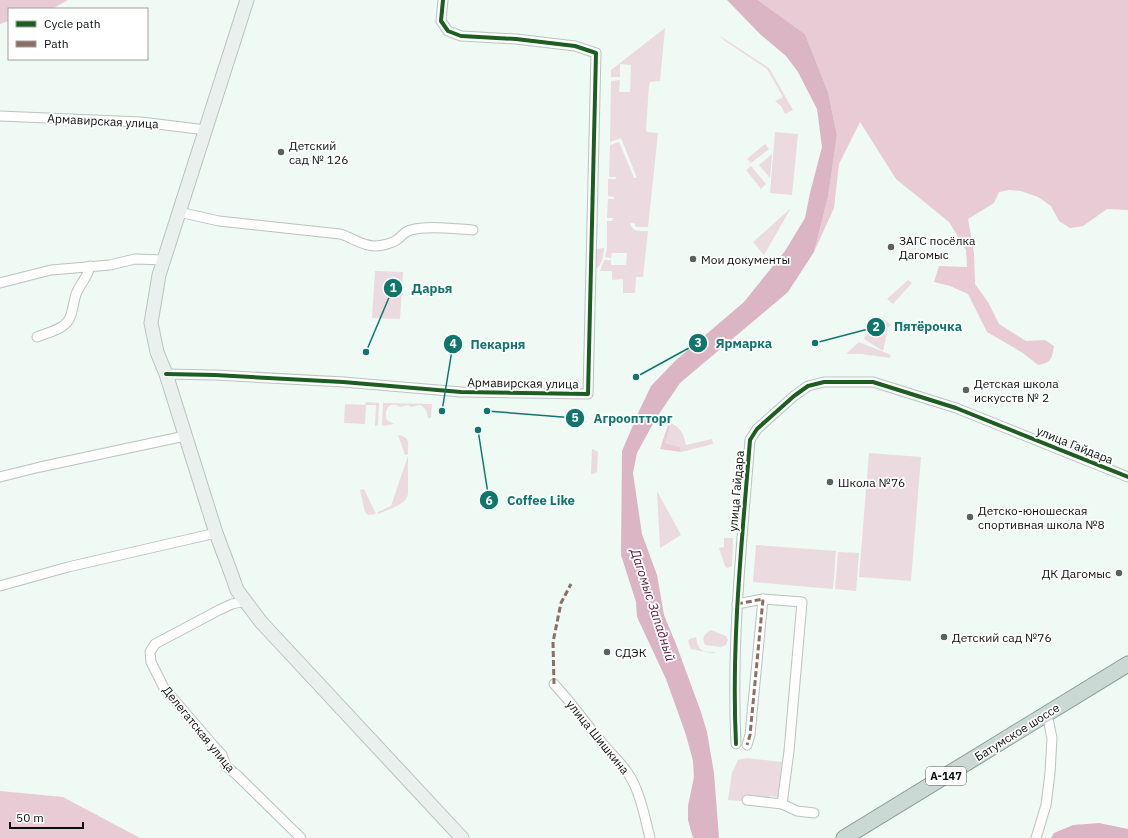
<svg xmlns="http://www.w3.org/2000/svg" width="1128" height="838" font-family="'IBM Plex Sans',sans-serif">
  <rect width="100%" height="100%" fill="#effaf4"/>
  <!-- green -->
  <g fill="#ebdadf">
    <path d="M665,28L660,81L650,82L649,85L646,129L647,132L658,133L648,227H636L634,223H630C632,232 640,231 648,231L643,277H636L635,293H623V279L612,280V271H600L604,260H611V265H626L627,253H612L611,258L605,257L607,249V221H612L613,218H607L608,199H614V197L608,196V179H616V177H609L610,145L619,142L634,178H637L621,138L610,142L611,81L620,80L619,92H630L631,65L620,64V77H611V70Z"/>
    <path d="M720,36L769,68L793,110L785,114L781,106L775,101L783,97L767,69L725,41Z"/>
    <path d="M775,132L798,134L792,195L770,193Z"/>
    <path d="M765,144L769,149L751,163L747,159Z"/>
    <path d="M772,154L770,178L759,165Z"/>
    <path d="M751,166L766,184L761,189L746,170Z"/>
    <path d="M791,208L764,255L753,242Z"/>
    <path d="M604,248C604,254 602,264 597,268L596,267V249Z"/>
    <path d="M375,271L403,272L400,319L372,318Z"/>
    <path d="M908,280L912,283L893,304L887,299Z"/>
    <path d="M881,317L891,325L888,328L883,351L864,339L866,334Z"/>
    <path d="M859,342L891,355L890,358L861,354H846Z"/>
    <path d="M366,402L379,403L378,425L375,426L376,405H366L365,424L344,423L345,404L365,405Z"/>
    <path d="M383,403L432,404L431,418H428C427,412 426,408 420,405L411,407L408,405L400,407C390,400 383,410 387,420L394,424L383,426L382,424Z"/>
    <path d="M669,422C681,428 683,432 686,445L712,439L713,444L681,452L680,447L665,443L670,427L668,425Z"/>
    <path d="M398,435C411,438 408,442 408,454L405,455Z"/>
    <path d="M592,449L598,452L597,472L593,474H591Z"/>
    <path d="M869,453L921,457L911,581L859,577Z"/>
    <path d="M408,456V494C405,506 388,509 378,514V512L391,506Z"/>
    <path d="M364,489L376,514L368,515L365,512L360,490Z"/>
    <path d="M657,491L681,535L660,548Z"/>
    <path d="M724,538H733L732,566L730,567L727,568L725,566L719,548L724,547Z"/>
    <path d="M756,545L836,551L833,589L753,582Z"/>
    <path d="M838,552L859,553L856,591L835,589Z"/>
    <path d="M711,630L726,636L728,640L726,645L721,647L705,645C701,638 705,633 711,630Z"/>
    <path d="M696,637C698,650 701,652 714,652L715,653H712L691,649L688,641L690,639Z"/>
    <path d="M747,758L782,762L778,797L769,796L768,799L743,797L742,801L728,800L732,773L738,760Z"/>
  </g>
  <!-- forest -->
  <g fill="#e8cbd5">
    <path d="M0,0H68L52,9H9V21L0,24Z"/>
    <path d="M758,0H1128V210L1107,209L1083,226L1070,228L1059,221L1051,206L1038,197L1021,191L1009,190L999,192L994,203L968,219L974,253L975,284L988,302L999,324L1026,341L1045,340L1054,346C1052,359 1051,363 1038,365L1023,353L987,332L968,294L950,286L934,282L939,266L967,267L966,250L949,222L896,179L860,122L839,164L834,208L814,252L828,197L837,135L828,92L805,34Z"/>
    <path d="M668,425L670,427L665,443L680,447L681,452L660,449Z"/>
    <path d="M0,791L63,797L140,838H0Z"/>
  </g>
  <!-- water -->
  <g fill="#dbb5c3">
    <path d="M727,0H758L805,34L828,92L837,135L828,197L814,252L788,292L680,383L655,420L637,453L633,473L642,534L657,575L664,615L676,644L701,712L707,732L714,773L719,838H693L688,820V806L694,777L693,761L686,735L666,679L637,617L636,602L621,555L622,451L639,411L651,386L675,361L744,302L785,251L805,218L810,193L822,147L817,109L798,72L786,56L761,35Z"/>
    <path d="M1099,823L1128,829V838H1051L1054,833L1073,825Z"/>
  </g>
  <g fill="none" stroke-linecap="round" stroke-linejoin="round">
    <defs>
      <g id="minor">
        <path d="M0,116L141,122L206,130"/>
        <path d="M179,212L219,221L340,234C352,237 361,246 375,246C382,246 393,243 398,239C403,235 405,231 411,230C427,225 455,229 473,230"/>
        <path d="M0,283L51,270L110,265L135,259L164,260"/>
        <path d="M37,337C49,332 67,329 71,315C73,308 74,301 76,294C80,284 88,277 90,266"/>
        <path d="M166,374L215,375L343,382L461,392L588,394L596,53L575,46L516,39L461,36L448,31L441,21L443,0"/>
        <path d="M0,477L40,467L185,436"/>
        <path d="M0,586L68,567L216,533"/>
        <path d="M763,599L802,602L789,751L782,804L797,811L814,813"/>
        <path d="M245,601L232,604L219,610L155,644L150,652L151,662L164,688L213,745L222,755L226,766L238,776L301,838"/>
        <path d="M737,604L763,599L750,735L747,745"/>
        <path d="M554,684C572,703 586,724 603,744C614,757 626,767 633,782C642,799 645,819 650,838"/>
        <path d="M736,744C731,643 742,541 750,440L757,429L794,396L808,386L824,382H873L956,408L1128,477"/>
        <path d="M747,800L782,804"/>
        <path d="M1036,838L1046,805L1050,773L1052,738L1047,714"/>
      </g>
      <path id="secondary" d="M247,0L159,275L151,323L157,352L166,374L216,533L231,573L237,590L261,622L462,838"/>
      <path id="trunk" d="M844,838L1128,664"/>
    </defs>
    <!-- minor casing -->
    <use href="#minor" stroke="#bac3be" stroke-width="11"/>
    <!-- secondary casing -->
    <use href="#secondary" stroke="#bac3be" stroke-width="15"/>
    <!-- trunk casing -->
    <use href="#trunk" stroke="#879e94" stroke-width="17"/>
    <!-- minor -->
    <use href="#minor" stroke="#fdfefd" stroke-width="9"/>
    <!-- secondary -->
    <use href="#secondary" stroke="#eaf0ed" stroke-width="13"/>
    <!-- trunk -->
    <use href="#trunk" stroke="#cad9d4" stroke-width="15"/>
    <!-- quiet -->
    <g stroke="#8d6e63" stroke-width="3" stroke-dasharray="6 3" stroke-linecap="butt">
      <path d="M737,604L763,599L750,735L747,745"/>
      <path d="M554,684L553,642L561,603L571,584"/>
    </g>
    <defs>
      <g id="cycleway">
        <path d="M166,374L215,375L343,382L461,392L588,394L596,53L575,46L516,39L461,36L448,31L441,21L443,0"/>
        <path d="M736,744C731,643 742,541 750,440L757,429L794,396L808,386L824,382H873L956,408L1128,477"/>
      </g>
    </defs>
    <!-- cycleway casing -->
    <use href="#cycleway" stroke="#fff" stroke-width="6"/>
    <!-- cycleway -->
    <use href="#cycleway" stroke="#1b5e20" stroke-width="4"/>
  </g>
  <!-- markers -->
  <g fill="#5a625d" stroke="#fff" stroke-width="1.5">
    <circle cx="281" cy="152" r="4"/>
    <circle cx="891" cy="247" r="4"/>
    <circle cx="693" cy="259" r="4"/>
    <circle cx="966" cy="390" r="4"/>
    <circle cx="830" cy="482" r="4"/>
    <circle cx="970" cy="517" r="4"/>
    <circle cx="1119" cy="573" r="4"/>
    <circle cx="944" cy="637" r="4"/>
    <circle cx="607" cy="652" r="4"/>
  </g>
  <g text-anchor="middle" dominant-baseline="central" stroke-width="3.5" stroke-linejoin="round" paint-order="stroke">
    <!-- shield labels -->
    <rect fill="#fff" stroke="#535855" stroke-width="1" x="926" y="767" width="40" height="18" rx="3"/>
    <g font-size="11" font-weight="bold" fill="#09100c">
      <text x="946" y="776">А-147</text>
    </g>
    <!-- street labels -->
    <g font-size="12" fill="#09100c" stroke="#fff">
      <text transform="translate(103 121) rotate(3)">Армавирская улица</text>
      <text transform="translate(523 383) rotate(1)">Армавирская улица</text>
      <text transform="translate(1075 445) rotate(22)">улица Гайдара</text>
      <text transform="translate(736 491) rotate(-85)">улица Гайдара</text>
      <text transform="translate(199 729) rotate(51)">Делегатская улица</text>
      <text transform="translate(1017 732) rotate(-32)">Батумское шоссе</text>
      <text transform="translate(598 737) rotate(51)">улица Шишкина</text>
    </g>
    <!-- poi labels -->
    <g font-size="12" fill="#09100c" stroke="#fff" text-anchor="start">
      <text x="289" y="145">Детский<tspan x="289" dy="14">сад № 126</tspan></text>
      <text x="899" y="240">ЗАГС посёлка<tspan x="899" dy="14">Дагомыс</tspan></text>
      <text x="701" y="259">Мои документы</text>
      <text x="974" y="383">Детская школа<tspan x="974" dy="14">искусств № 2</tspan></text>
      <text x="838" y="482">Школа №76</text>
      <text x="978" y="510">Детско-юношеская<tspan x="978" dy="14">спортивная школа №8</tspan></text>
      <text x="1111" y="573" text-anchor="end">ДК Дагомыс</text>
      <text x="952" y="637">Детский сад №76</text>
      <text x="615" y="652">СДЭК</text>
    </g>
    <!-- water labels -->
    <g font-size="13" font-style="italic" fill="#5a1436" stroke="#fff">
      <text transform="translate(653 605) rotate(72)">Дагомыс Западный</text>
    </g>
  </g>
  <!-- callouts -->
  <path fill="none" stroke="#0f766e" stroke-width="1.5" d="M366 352L393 288M815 343L876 327M636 377L698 343M442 411L453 344M487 411L575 418M478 430L489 500"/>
  <g fill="#0f766e" stroke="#fff" stroke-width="1.5">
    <circle cx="366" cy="352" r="4"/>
    <circle cx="815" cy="343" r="4"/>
    <circle cx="636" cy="377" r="4"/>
    <circle cx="442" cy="411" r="4"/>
    <circle cx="487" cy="411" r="4"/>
    <circle cx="478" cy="430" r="4"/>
    <circle cx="393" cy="288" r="10"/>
    <circle cx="876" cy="327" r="10"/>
    <circle cx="698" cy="343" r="10"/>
    <circle cx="453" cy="344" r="10"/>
    <circle cx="575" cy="418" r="10"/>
    <circle cx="489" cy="500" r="10"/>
  </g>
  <g font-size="12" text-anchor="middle" font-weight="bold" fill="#fff">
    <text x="393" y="292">1</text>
    <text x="876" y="331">2</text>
    <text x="698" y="347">3</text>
    <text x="453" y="348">4</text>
    <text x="575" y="422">5</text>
    <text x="489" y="505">6</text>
  </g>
  <g font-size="13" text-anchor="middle" font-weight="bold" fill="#0f766e" stroke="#fff" stroke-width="3.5" stroke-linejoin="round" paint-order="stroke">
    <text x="432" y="293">Дарья</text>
    <text x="928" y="331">Пятёрочка</text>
    <text x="744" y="348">Ярмарка</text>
    <text x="498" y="349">Пекарня</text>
    <text x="633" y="423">Агрооптторг</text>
    <text x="541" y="505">Coffee Like</text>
  </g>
  <!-- legend -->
  <rect x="8" y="8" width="140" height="52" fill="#ffffff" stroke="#9d9f9e"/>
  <rect x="16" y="21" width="20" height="6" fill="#1b5e20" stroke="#9d9f9e"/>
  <text x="44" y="28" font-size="12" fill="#09100c">Cycle path</text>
  <rect x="16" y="41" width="20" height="6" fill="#8d6e63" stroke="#9d9f9e"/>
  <text x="44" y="48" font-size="12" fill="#09100c">Path</text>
  <!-- scale -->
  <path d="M10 822v6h73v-6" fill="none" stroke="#09100c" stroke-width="2"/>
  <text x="16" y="822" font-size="12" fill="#09100c" stroke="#ffffff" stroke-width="3" paint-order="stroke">50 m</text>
</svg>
